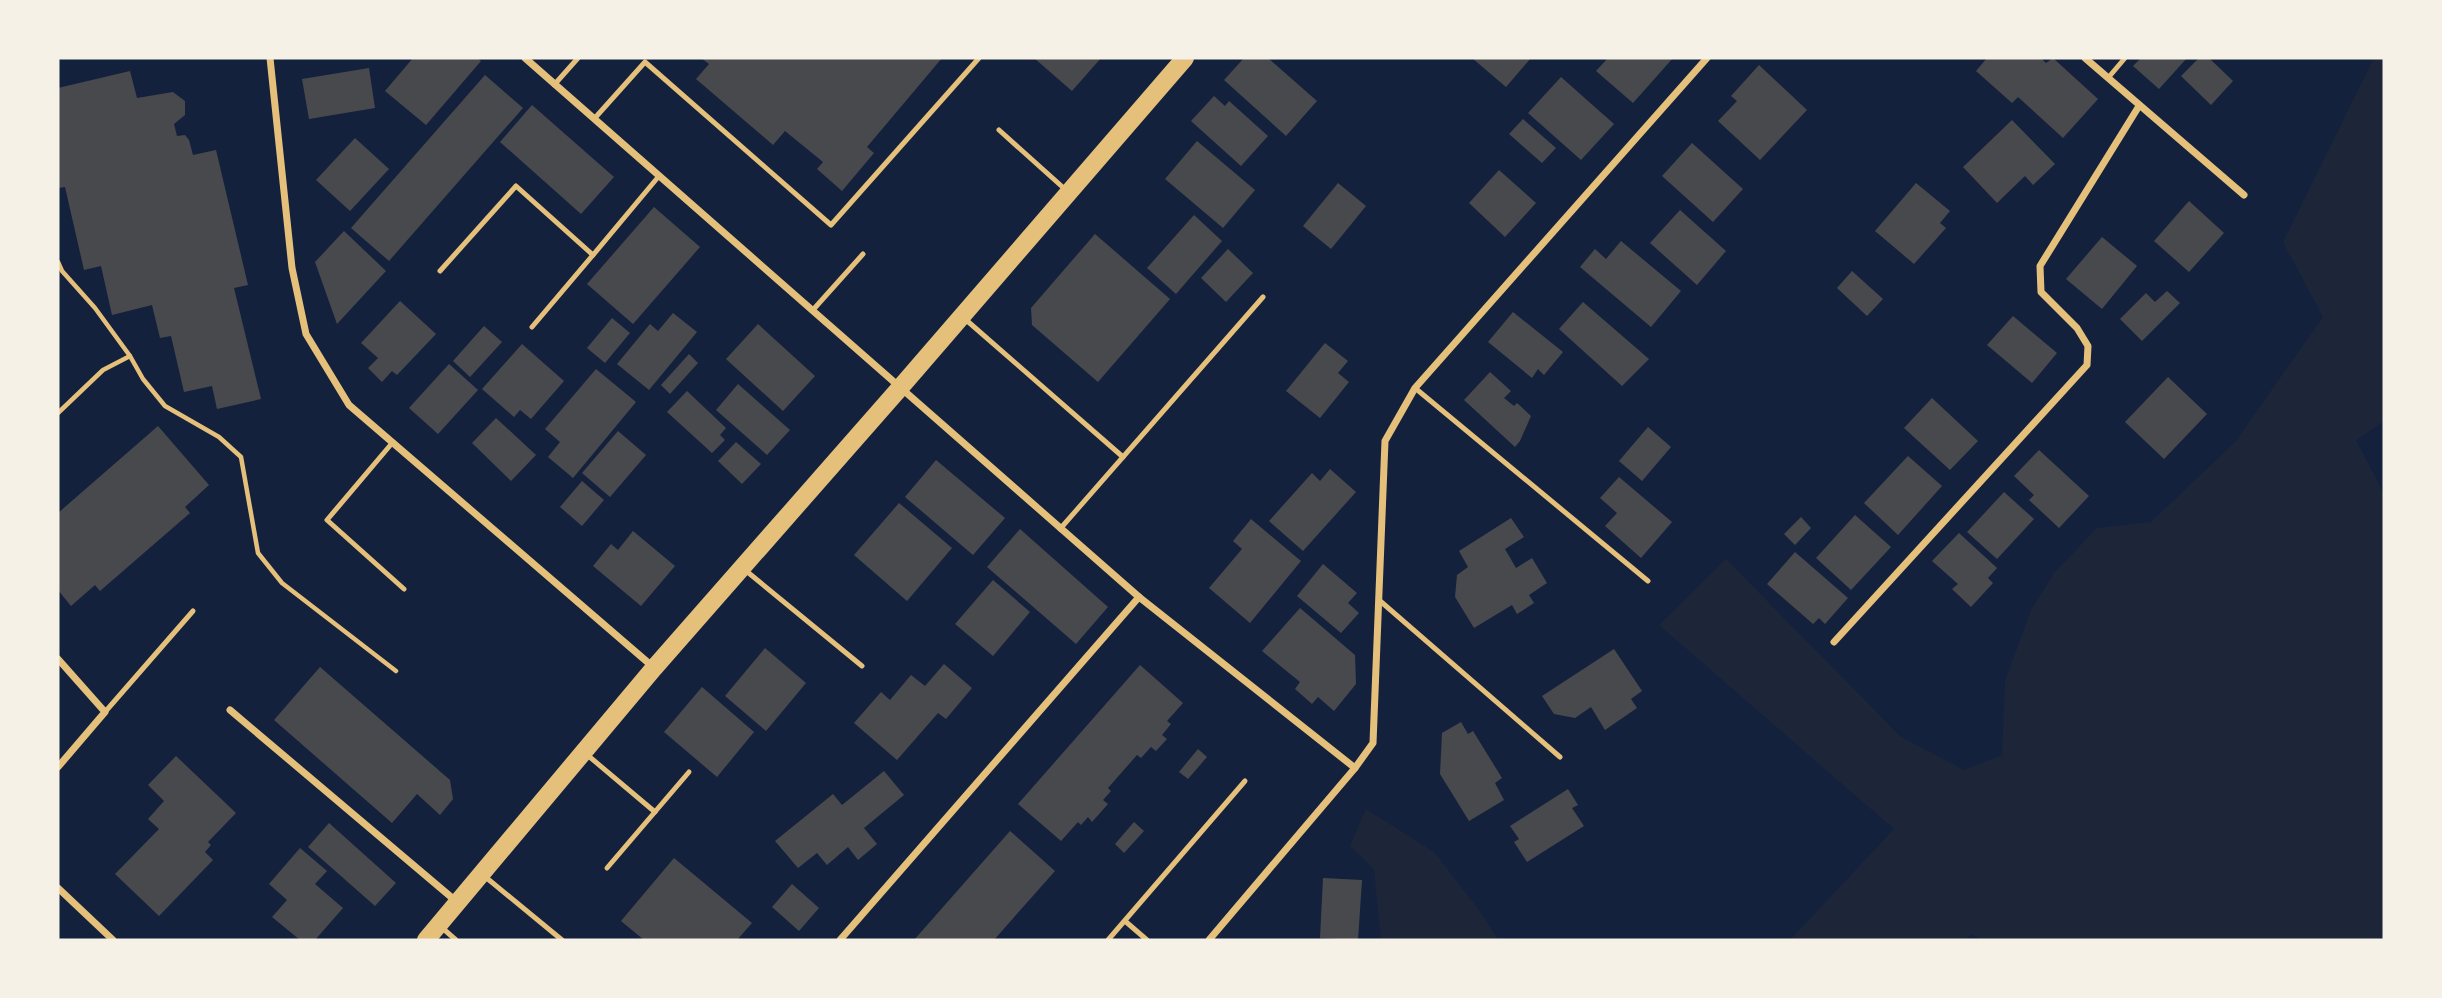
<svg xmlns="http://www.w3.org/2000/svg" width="2442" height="998" font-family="'DejaVu Sans',sans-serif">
  <rect width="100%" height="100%" fill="#14213d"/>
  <!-- green -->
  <g fill="#1d2539">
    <path d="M2374,58H2384V421L2356,440L2384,494V940H1980L1973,934L1963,940H1790L1894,829L1659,625L1726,559L1901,737L1964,770L2002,755L2005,681L2031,610L2054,573L2097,528L2151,522L2235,442L2323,317L2283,242Z"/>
    <path d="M1366,809L1435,853L1484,917L1498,940H1381L1374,869L1350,846Z"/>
  </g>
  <!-- building -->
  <g fill="#48494c">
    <path d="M413,58H477L481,61L426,125L385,91Z"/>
    <path d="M701,58H942L867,147L874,153L842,191L817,169L823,162L785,131L773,145L696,79L709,64Z"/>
    <path d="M1034,58H1101L1072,91Z"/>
    <path d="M1244,58H1268L1317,101L1286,136L1224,80Z"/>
    <path d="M1472,58H1531L1506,87Z"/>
    <path d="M1608,58H1673L1633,103L1596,71Z"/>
    <path d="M1987,58H2041L2046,63L2053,58L2098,99L2063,138L2018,97L2012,103L1976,71Z"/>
    <path d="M2141,58H2187L2159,89L2133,66Z"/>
    <path d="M2199,58H2209L2233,81L2211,105L2181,76Z"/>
    <path d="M1759,65L1807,110L1760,160L1718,121L1737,101L1731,96Z"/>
    <path d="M369,68L375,108L309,119L302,79Z"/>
    <path d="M130,71L137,98L173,92L185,101V115L174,124L177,136L185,135L189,140L193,155L216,150L248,285L234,288L261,399L217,409L212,386L184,392L171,336L160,338L152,305L112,315L101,266L84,270L65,187L58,188V88Z"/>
    <path d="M485,75L523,108L389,261L351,228Z"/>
    <path d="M1561,77L1614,124L1581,160L1528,113Z"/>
    <path d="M1214,96L1225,106L1229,101L1268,136L1241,166L1191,121Z"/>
    <path d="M532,105L614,177L581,214L500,142Z"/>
    <path d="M1523,119L1556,148L1542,163L1509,134Z"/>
    <path d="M2012,120L2055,164L2033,185L2025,176L1997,203L1963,167Z"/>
    <path d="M355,138L389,169L350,211L316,180Z"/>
    <path d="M1197,141L1255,190L1223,228L1165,179Z"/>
    <path d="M1692,143L1743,189L1713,222L1662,176Z"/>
    <path d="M1499,170L1536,203L1505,237L1469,203Z"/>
    <path d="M1338,183L1366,206L1331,249L1303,226Z"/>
    <path d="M1916,183L1950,211L1940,223L1946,228L1914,264L1875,231Z"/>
    <path d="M2189,201L2224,233L2189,272L2154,241Z"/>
    <path d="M654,207L700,247L633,324L587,284Z"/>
    <path d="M1680,210L1726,251L1697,285L1650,243Z"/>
    <path d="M1194,215L1222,241L1176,294L1147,268Z"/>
    <path d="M344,231L386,271L337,324L315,262Z"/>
    <path d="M1095,234L1170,299L1098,382L1032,325L1031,308Z"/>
    <path d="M2102,237L2137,266L2102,309L2066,279Z"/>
    <path d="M1621,241L1681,291L1651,327L1580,267L1595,249L1606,259Z"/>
    <path d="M1228,249L1253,273L1226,302L1201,278Z"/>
    <path d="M1852,271L1883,299L1867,316L1837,288Z"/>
    <path d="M2167,291L2180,303L2142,341L2120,319L2146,293L2155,302Z"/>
    <path d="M400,301L436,334L397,375L392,371L382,382L368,368L378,358L361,343Z"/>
    <path d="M1583,302L1649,359L1622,386L1559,329Z"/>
    <path d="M1513,312L1563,352L1544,375L1538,369L1532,378L1488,342Z"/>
    <path d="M673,313L697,332L649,390L617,364L650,324L658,331Z"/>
    <path d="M2013,316L2057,353L2032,383L1987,345Z"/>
    <path d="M612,318L630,333L605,363L587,348Z"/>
    <path d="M758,324L815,376L783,411L726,359Z"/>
    <path d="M484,326L502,342L470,377L453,361Z"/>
    <path d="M1325,343L1348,361L1338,373L1349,382L1320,418L1286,391Z"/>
    <path d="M522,344L564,381L531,419L520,410L514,417L482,389Z"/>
    <path d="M689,354L698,363L670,394L661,385Z"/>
    <path d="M449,364L478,390L438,434L409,408Z"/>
    <path d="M596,369L636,402L573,478L548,457L560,442L545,429Z"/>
    <path d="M1490,372L1511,391L1504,398L1514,406L1517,403L1531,416L1520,441L1515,447L1464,400Z"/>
    <path d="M2168,377L2207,414L2164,459L2125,422Z"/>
    <path d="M738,384L790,430L767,455L716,410Z"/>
    <path d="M687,391L726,428L720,435L725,440L712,453L667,412Z"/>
    <path d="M1932,398L1978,441L1950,470L1904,428Z"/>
    <path d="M496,418L536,455L511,481L472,443Z"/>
    <path d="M158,426L209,485L185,507L190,513L100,591L95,585L71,606L58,590V513Z"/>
    <path d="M1648,427L1671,447L1642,481L1619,461Z"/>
    <path d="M618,431L646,455L610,497L582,473Z"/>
    <path d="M736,442L761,464L742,484L718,461Z"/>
    <path d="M2039,450L2089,496L2059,528L2029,500L2034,495L2014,476Z"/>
    <path d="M1908,456L1942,486L1898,535L1864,503Z"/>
    <path d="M936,460L1005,518L973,555L905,497Z"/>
    <path d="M1330,469L1356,492L1303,551L1269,521L1312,473L1320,481Z"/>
    <path d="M1619,477L1672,522L1641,558L1605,526L1617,513L1600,498Z"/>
    <path d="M582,481L604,500L582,526L560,507Z"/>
    <path d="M2004,492L2034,519L1997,559L1967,532Z"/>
    <path d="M899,503L952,548L907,601L854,555Z"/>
    <path d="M1855,515L1891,547L1851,590L1816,558Z"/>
    <path d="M1801,517L1811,528L1795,545L1784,534Z"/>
    <path d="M1511,518L1524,537L1505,549L1516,568L1532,558L1547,583L1529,595L1534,603L1517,614L1512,605L1474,628L1455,597L1457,575L1468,567L1459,551Z"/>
    <path d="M1251,519L1301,561L1250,623L1209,588L1242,549L1233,541Z"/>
    <path d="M1020,529L1108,607L1076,644L987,567Z"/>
    <path d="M633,531L675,566L641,606L593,566L611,544L618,550Z"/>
    <path d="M1959,533L1997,568L1988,578L1993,583L1971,607L1952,589L1958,584L1932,561Z"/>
    <path d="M1795,552L1848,598L1825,624L1819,618L1813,624L1767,584Z"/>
    <path d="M1323,564L1357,593L1348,603L1359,613L1341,633L1297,596Z"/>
    <path d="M993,580L1030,612L993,656L955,624Z"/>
    <path d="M1300,608L1355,655L1356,684L1334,711L1318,697L1312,704L1295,689L1300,682L1262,651Z"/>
    <path d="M765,648L806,683L766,731L725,696Z"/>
    <path d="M1614,649L1642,691L1631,699L1637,708L1605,730L1591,707L1575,718L1554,714L1542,696Z"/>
    <path d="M944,664L972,688L946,719L938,713L897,760L854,723L881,692L890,700L911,675L925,686Z"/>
    <path d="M1140,665L1183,703L1167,721L1171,724L1162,735L1167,739L1156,751L1151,747L1141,758L1137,755L1108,788L1111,791L1103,800L1108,804L1092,822L1088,817L1081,825L1078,822L1061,841L1018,804Z"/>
    <path d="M320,667L450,780L453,799L440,815L417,794L392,823L274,720Z"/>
    <path d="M702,687L754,732L717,777L664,732Z"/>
    <path d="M1461,722L1468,734L1473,731L1502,778L1495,783L1504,800L1469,821L1440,774L1442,733Z"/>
    <path d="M1198,749L1207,757L1188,779L1179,772Z"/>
    <path d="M176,756L236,813L208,842L211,845L205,852L213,860L159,916L115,874L159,829L148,819L164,801L148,785Z"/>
    <path d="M884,771L904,795L864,828L877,844L858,860L848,847L827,865L817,853L798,868L775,841L833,794L842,805Z"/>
    <path d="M1568,789L1578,805L1572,808L1584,826L1527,862L1514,842L1519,839L1510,826Z"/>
    <path d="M1134,822L1144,831L1124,853L1115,844Z"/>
    <path d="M329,823L396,883L375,906L308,847Z"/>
    <path d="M1010,831L1055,871L994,940H914Z"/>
    <path d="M300,848L327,871L315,884L343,908L315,940H300L272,917L287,900L269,884Z"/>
    <path d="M674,858L752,923L737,940H644L621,921Z"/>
    <path d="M1323,878L1362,880L1358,940L1320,938Z"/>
    <path d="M792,884L819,908L799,931L772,907Z"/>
  </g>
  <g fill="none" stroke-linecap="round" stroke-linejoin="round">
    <!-- path -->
    <g stroke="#e5c07b" stroke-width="4.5">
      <path d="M58,262L62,271L95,308L130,356L143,379L165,406L219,437L241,457L258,553L282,583L396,671"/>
      <path d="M58,413L103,370L130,356"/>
    </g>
    <!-- service -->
    <g stroke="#e5c07b" stroke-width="5">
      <path d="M2108,78L2125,58"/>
      <path d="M554,85L578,58"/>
      <path d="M594,119L645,62L831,225L979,58"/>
      <path d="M999,130L1067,191"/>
      <path d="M440,271L516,186L593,255L659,176"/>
      <path d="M812,311L863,254"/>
      <path d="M965,319L1123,457"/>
      <path d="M532,327L593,255"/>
      <path d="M1415,388L1648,581"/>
      <path d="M393,442L327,520L404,589"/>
      <path d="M1060,529L1263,297"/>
      <path d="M745,570L862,666"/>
      <path d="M1379,600L1560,757"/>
      <path d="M105,712L193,611"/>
      <path d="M585,753L655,812"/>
      <path d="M607,868L689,772"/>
      <path d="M483,875L562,940"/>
      <path d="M1125,921L1147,940"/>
      <path d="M440,926L456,940"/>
      <path d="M1108,940L1245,781"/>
    </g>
    <!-- minor -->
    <g stroke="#e5c07b" stroke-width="7">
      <path d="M270,58L292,268L306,334L349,405L652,666"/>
      <path d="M525,58L1139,597L1355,768L1209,940"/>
      <path d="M2085,58L2244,195"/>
      <path d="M1834,642L2087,365L2088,346L2077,328L2041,292L2040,266L2139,106"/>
      <path d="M58,659L105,712L58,767"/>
      <path d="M230,710L457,902"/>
      <path d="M1355,768L1373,743L1385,441L1415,388L1707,58"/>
      <path d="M58,888L113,940"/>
      <path d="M840,940L1139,597"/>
    </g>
    <!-- primary -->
    <path stroke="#e5c07b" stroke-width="18" d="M426,940L654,668L899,389L1185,58"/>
  </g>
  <!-- border -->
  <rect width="2442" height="998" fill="none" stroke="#f6f1e7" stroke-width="119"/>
</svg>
